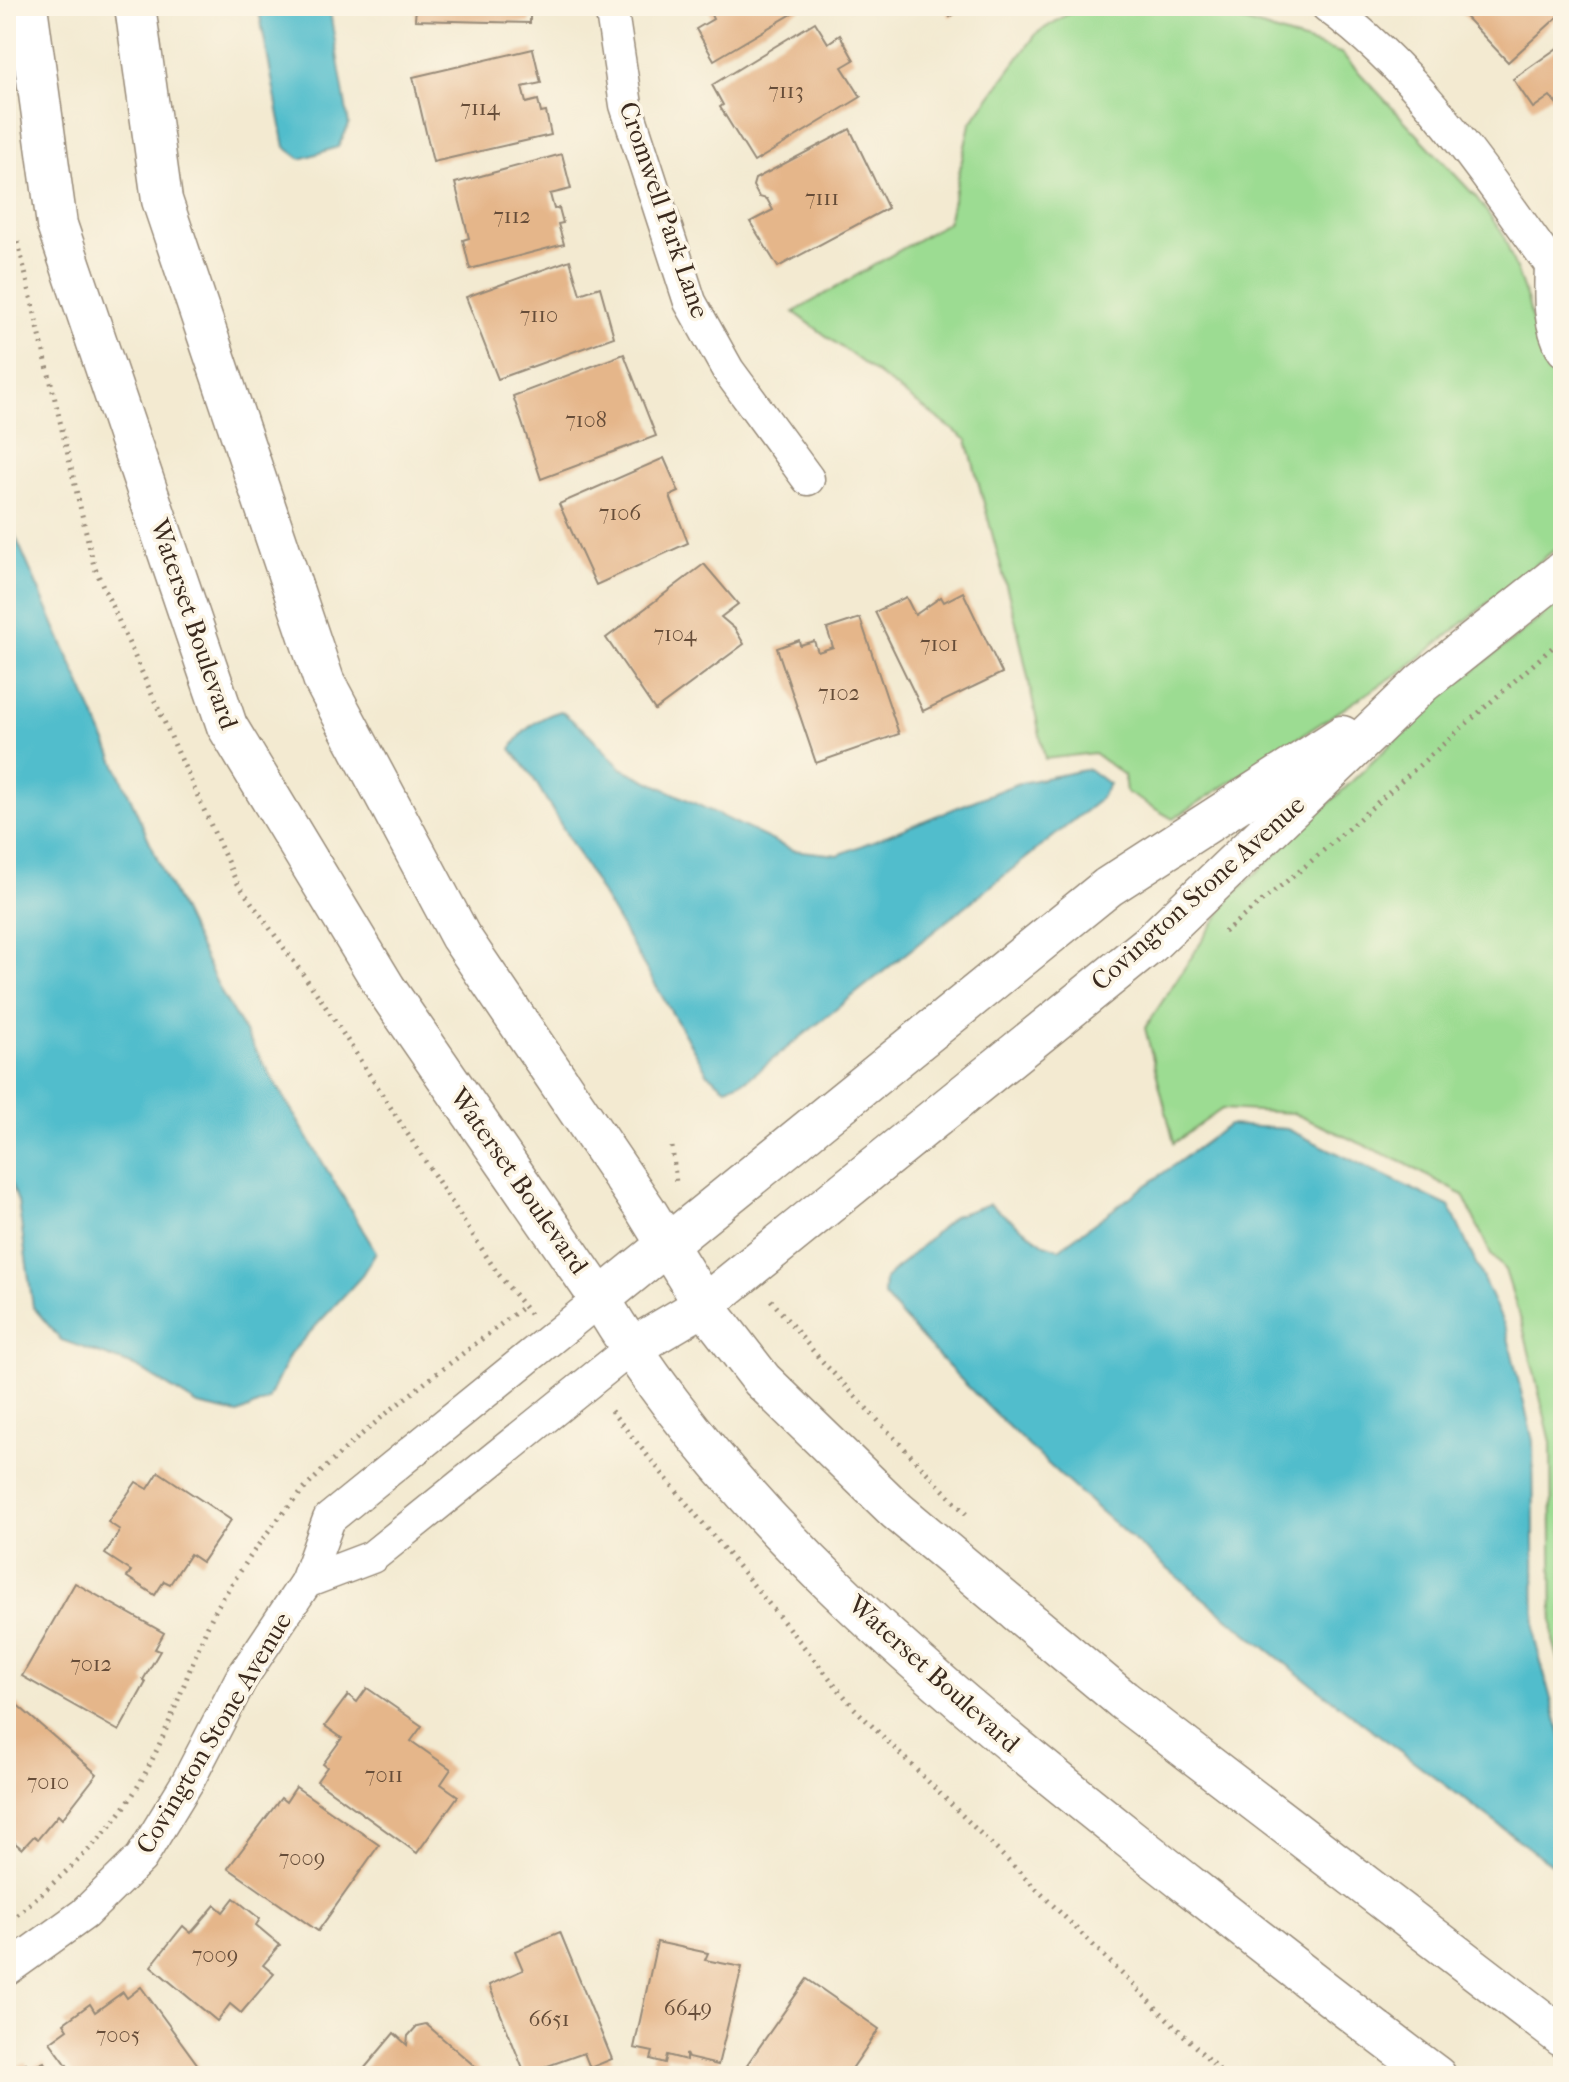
<svg xmlns="http://www.w3.org/2000/svg" width="1569" height="2082" font-family="'IM FELL French Canon',serif">
  <rect width="100%" height="100%" fill="#fcf5e5"/>
  <filter id="ink" filterUnits="userSpaceOnUse"><feTurbulence type="fractalNoise" baseFrequency=".0125" numOctaves="2"/><feDisplacementMap in="SourceGraphic" scale="16" xChannelSelector="R" yChannelSelector="G"/><feConvolveMatrix kernelMatrix="1 2 1 2 8 2 1 2 1" color-interpolation-filters="sRGB"/></filter>
  <filter id="wash" filterUnits="userSpaceOnUse"><feTurbulence type="fractalNoise" baseFrequency=".006" numOctaves="4" result="noise"/><feDisplacementMap in="SourceGraphic" scale="32" xChannelSelector="R" yChannelSelector="G"/><feGaussianBlur stdDeviation="1.8" result="paint"/><feColorMatrix in="noise" values="0 0 0 0 0 0 0 0 0 0 0 0 0 0 0 0 0 1.4 0 .05"/><feComposite in="paint" operator="in"/></filter>
  <g filter="url(#wash)">
    <rect width="100%" height="100%" fill="#f3ead1"/>
    <!-- green -->
    <g fill="#9cdc92" stroke="#6c8358" stroke-width="2">
      <path d="M1081,6H1197L1341,53L1476,197L1503,234L1528,302L1537,344L1563,398V543L1408,667L1173,819L1126,792L1124,775L1094,753L1045,759L1018,630L967,440L794,312L948,222L970,124L1037,33Z"/>
      <path d="M1563,600V1675L1553,1640L1551,1442L1523,1327L1505,1270L1491,1255L1463,1195L1406,1164L1293,1113L1222,1109L1174,1143L1145,1028L1231,897L1437,700Z"/>
    </g>
    <!-- water -->
    <g fill="#51bdcc" stroke="#467475" stroke-width="2">
      <path d="M258,6H329L349,125L338,147L301,159L285,147Z"/>
      <path d="M6,515L163,872L222,994L376,1252L360,1278L290,1354L268,1400L238,1414L198,1405L137,1367L61,1340L33,1307L18,1202L6,1169Z"/>
      <path d="M561,711L589,734L621,768L792,850L838,855L1016,784L1089,769L1109,784L1098,801L748,1079L726,1088L708,1074L531,774L511,749C522,730 540,717 561,711Z"/>
      <path d="M1229,1125L1287,1129L1450,1207L1506,1329L1533,1441L1535,1640L1563,1744V1873C1329,1697 1076,1518 884,1296L885,1279L954,1216L989,1204L1044,1244L1059,1249Z"/>
    </g>
    <g id="blocks">
      <!-- building -->
      <g fill="#e5b68a">
        <path d="M416,6H530V23L415,20Z"/>
        <path d="M707,6H801L802,8L714,60L696,29L713,19Z"/>
        <path d="M943,6H967L950,17Z"/>
        <path d="M1455,6H1563V12L1508,62Z"/>
        <path d="M815,22L828,43L840,35L854,60L842,67L861,97L754,162L720,107L723,105L712,85Z"/>
        <path d="M1563,44V111L1550,96L1533,108L1513,79Z"/>
        <path d="M533,49L541,83L522,87L526,103L538,100L541,113L546,112L551,135L433,162L413,77Z"/>
        <path d="M850,129L888,208L778,267L750,222L773,210L767,199L759,197L753,186L755,179Z"/>
        <path d="M562,154L571,189L550,194L554,209L559,208L563,223L558,224L564,244L470,269L463,240L469,238L455,183Z"/>
        <path d="M570,260L580,294L600,287L614,337L498,379L466,297Z"/>
        <path d="M624,354L656,436L541,479L513,396Z"/>
        <path d="M664,458L679,492L670,496L688,543L596,585L559,504Z"/>
        <path d="M704,564L738,604L721,617L735,629L744,644L655,710L606,638Z"/>
        <path d="M963,592L1002,673L923,711L875,612L906,597L915,615L941,597L944,602Z"/>
        <path d="M860,618L899,734L816,763L777,648L799,640L800,645L814,641L818,652L833,647L827,629Z"/>
        <path d="M159,1472L231,1520L202,1562L190,1554L170,1584L164,1581L155,1595L127,1577L131,1571L105,1554L120,1530L108,1522L136,1482L148,1489Z"/>
        <path d="M75,1583L164,1633L155,1649L160,1651L143,1680L146,1682L119,1731L22,1676Z"/>
        <path d="M367,1688L422,1726L411,1741L451,1769L441,1784L458,1796L417,1853L317,1781L327,1767L323,1764L342,1738L325,1726L348,1695L357,1702Z"/>
        <path d="M15,1703L97,1774L62,1819L58,1815L38,1839L34,1836L22,1849L6,1835V1713Z"/>
        <path d="M296,1787L379,1845L318,1931L228,1868L281,1798L286,1802Z"/>
        <path d="M234,1898L260,1919L256,1925L280,1945L263,1965L274,1974L241,2013L230,2004L217,2021L151,1966L183,1926L191,1933L215,1905L223,1912Z"/>
        <path d="M560,1932L612,2059L590,2068L584,2053L525,2074L489,1985L523,1970L515,1951Z"/>
        <path d="M657,1942L708,1953L705,1960L742,1967L718,2065L688,2058L686,2054V2060L667,2055L665,2063L651,2059L653,2052L634,2048Z"/>
        <path d="M807,1979L879,2029L847,2076H739Z"/>
        <path d="M141,1987L206,2076H75L50,2042L68,2029L64,2023L90,2004L95,2012L123,1992L127,1998Z"/>
        <path d="M426,2024L486,2076H358L394,2033L407,2045L408,2036L417,2026Z"/>
        <path d="M44,2062L51,2076H6V2071L26,2063L28,2069Z"/>
      </g>
    </g>
  </g>
  <g filter="url(#ink)">
    <use href="#blocks" fill-opacity="0" stroke="#978a78" stroke-width="2"/>
    <g fill="none" stroke-linecap="round" stroke-linejoin="round">
      <defs>
        <g id="minor">
          <path d="M611,6L626,105L690,302L728,370L808,479"/>
          <path d="M1327,6C1420,73 1484,173 1551,265"/>
          <path d="M1563,274L1551,265C1550,294 1548,324 1563,350"/>
          <path d="M600,1299L329,1519L306,1582L372,1557L630,1349"/>
          <path d="M6,1970L84,1914L141,1858L188,1781L241,1679L306,1582"/>
        </g>
        <g id="tertiary">
          <path d="M27,6L57,225L227,726L386,989L600,1299C730,1516 934,1683 1130,1839C1232,1919 1332,1999 1436,2076"/>
          <path d="M135,6L162,200L324,681L460,936L645,1209L704,1305L762,1380L897,1511L1123,1700L1563,2037"/>
          <path d="M600,1299L1108,887L1342,736"/>
          <path d="M630,1349L704,1305L1150,944L1422,683L1563,571"/>
        </g>
      </defs>
      <!-- minor casing -->
      <use href="#minor" stroke="#978a78" stroke-width="35"/>
      <!-- tertiary casing -->
      <use href="#tertiary" stroke="#978a78" stroke-width="43"/>
      <!-- path -->
      <g stroke="#978a78" stroke-width="5" stroke-dasharray="2 6" stroke-linecap="butt">
        <path d="M6,181L12,213"/>
        <path d="M18,242L94,566L236,881L320,998L496,1271L530,1314"/>
        <path d="M1224,932L1308,864L1563,638"/>
        <path d="M672,1147L676,1183"/>
        <path d="M771,1300L819,1358L966,1514"/>
        <path d="M611,1411L854,1708L1225,2076"/>
        <path d="M17,1915C54,1882 95,1849 124,1808C161,1755 180,1691 205,1632C216,1605 236,1578 252,1554C321,1452 429,1382 524,1306"/>
      </g>
      <!-- minor -->
      <use href="#minor" stroke="#fff" stroke-width="32"/>
      <!-- tertiary -->
      <use href="#tertiary" stroke="#fff" stroke-width="40"/>
    </g>
  </g>
  <g text-anchor="middle" dominant-baseline="central" stroke-width="7" stroke-linejoin="round" paint-order="stroke">
    <!-- number labels -->
    <g font-size="22" fill="#664d39">
      <text x="786" y="91">7113</text>
      <text x="480" y="108">7114</text>
      <text x="822" y="198">7111</text>
      <text x="512" y="216">7112</text>
      <text x="539" y="315">7110</text>
      <text x="586" y="420">7108</text>
      <text x="620" y="513">7106</text>
      <text x="675" y="634">7104</text>
      <text x="939" y="644">7101</text>
      <text x="839" y="693">7102</text>
      <text x="91" y="1664">7012</text>
      <text x="384" y="1775">7011</text>
      <text x="48" y="1782">7010</text>
      <text x="302" y="1858">7009</text>
      <text x="215" y="1955">7009</text>
      <text x="688" y="2008">6649</text>
      <text x="549" y="2019">6651</text>
      <text x="118" y="2035">7005</text>
    </g>
    <!-- street labels -->
    <g font-size="26" fill="#3b2a1e" stroke="#fcf5e5">
      <text transform="translate(664 210) rotate(71)">Cromwell Park Lane</text>
      <text transform="translate(194 624) rotate(71)">Waterset Boulevard</text>
      <text transform="translate(1198 893) rotate(-42)">Covington Stone Avenue</text>
      <text transform="translate(519 1181) rotate(55)">Waterset Boulevard</text>
      <text transform="translate(934 1674) rotate(42)">Waterset Boulevard</text>
      <text transform="translate(214 1733) rotate(-59)">Covington Stone Avenue</text>
    </g>
  </g>
  <!-- margin -->
  <rect width="1569" height="2082" fill="none" stroke="#fcf5e5" stroke-width="32"/>
</svg>
